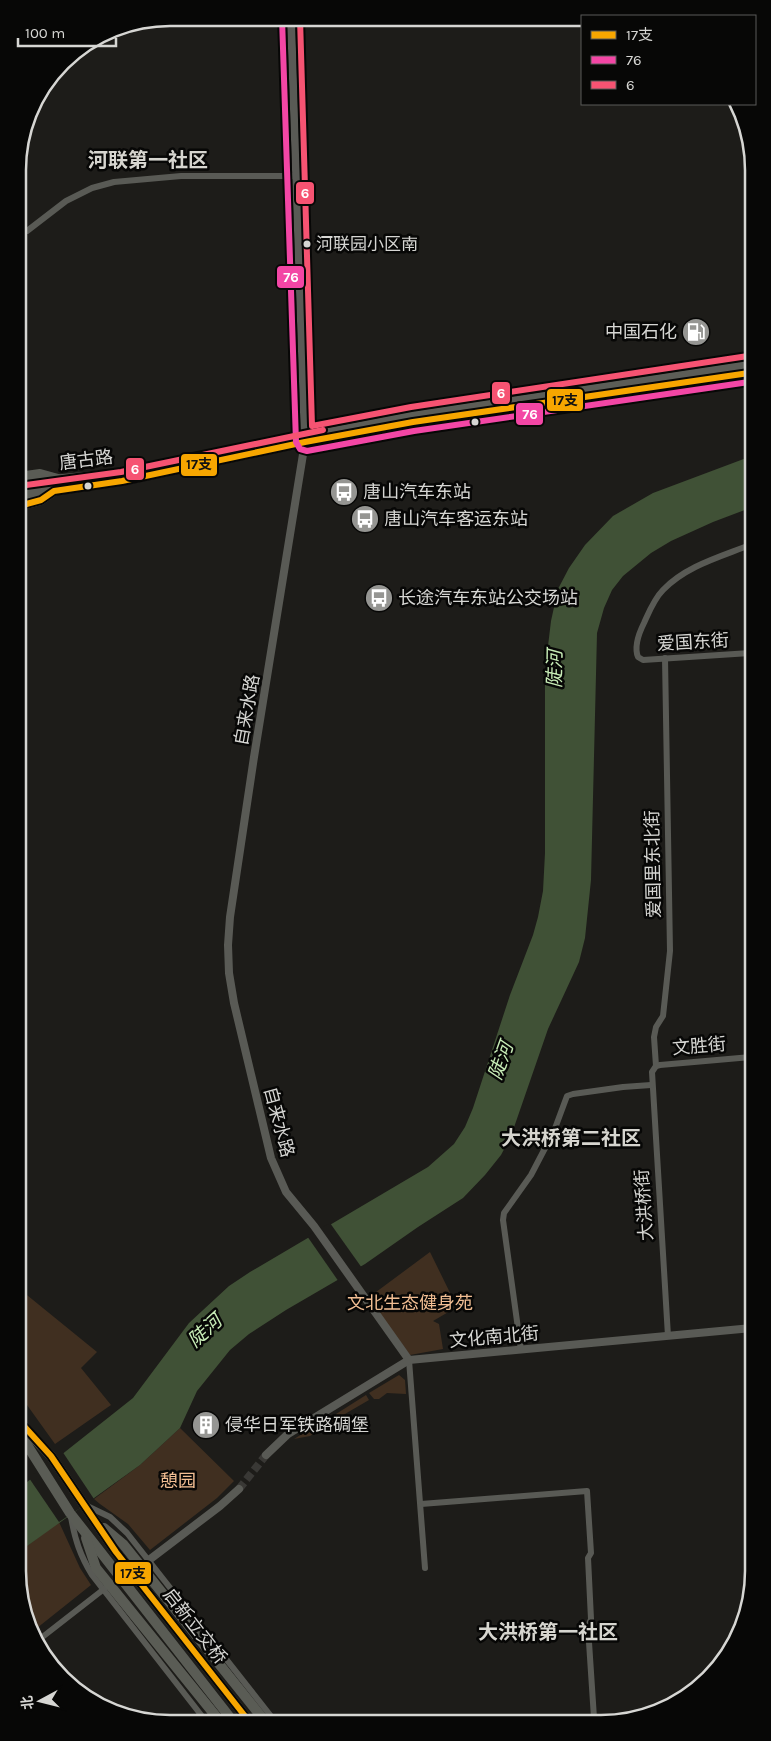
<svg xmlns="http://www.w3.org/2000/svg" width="771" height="1741" font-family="Karla,'Noto Sans SC',sans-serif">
  <rect width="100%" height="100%" fill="#1d1c19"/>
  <!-- green -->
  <g fill="#402f20">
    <path d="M430,1252L457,1307L433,1321L439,1324L443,1349L410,1355L368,1298Z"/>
    <path d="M22,1291L97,1352L81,1368L111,1405L55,1444L22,1398Z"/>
    <path d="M399,1375L405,1380L406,1394L387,1393L379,1399H374L369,1393Z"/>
    <path d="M366,1395L369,1400L338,1418L336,1414Z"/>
    <path d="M331,1416L334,1421L310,1436L294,1439Z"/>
    <path d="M180,1428L234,1481L217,1498L150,1550L128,1524L100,1504L94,1499L140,1465Z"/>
    <path d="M59,1522L80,1568L91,1585L32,1632L23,1611V1549Z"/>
  </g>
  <!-- water -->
  <path fill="#405136" d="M749,457L750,508L713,522L671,541L651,553L623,576L612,590L604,608L597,633L591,880L585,938L579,962L548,1029L511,1136L501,1155L485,1175L463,1198L418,1227L365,1264L286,1310L249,1334L230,1350L197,1391L180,1428L140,1465L23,1549L22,1486L133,1398L189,1323L229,1286L250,1272L428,1167L454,1144L465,1127L473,1108L510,995L533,935L538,917L543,891L545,853V671L551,621L558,589L569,568L585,545L613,516L653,493Z"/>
  <!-- pier -->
  <g fill="#1d1c19">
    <path d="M330,1223L362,1268L339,1282L307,1236Z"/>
    <path d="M62,1451L94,1499L59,1522L29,1478Z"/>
  </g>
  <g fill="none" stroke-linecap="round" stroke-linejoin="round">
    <!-- tertiary-tunnel -->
    <path stroke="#393835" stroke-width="8" stroke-dasharray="8 4" stroke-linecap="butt" d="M239,1489L266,1455"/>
    <!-- minor -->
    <g stroke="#595a55" stroke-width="6">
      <path d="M18,232L27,231L66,201L92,188L114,182L181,176H296"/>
      <path d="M750,545C720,557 686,566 663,590C654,599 649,612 644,623C639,633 634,647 638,657L643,660L750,653"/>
      <path d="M656,1066L654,1037L656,1027L663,1016L670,951L665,658"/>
      <path d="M668,1336L652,1072L656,1066L660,1065L751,1057"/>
      <path d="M521,1350L503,1220L504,1213L531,1175L554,1131L567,1096L573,1094L623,1087L651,1085"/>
      <path d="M409,1360L425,1568"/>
      <path d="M421,1504L587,1491L591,1553L588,1558L591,1619L588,1627L594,1718"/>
      <path d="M85,1505L110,1517L127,1533L274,1720"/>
      <path d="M71,1517C75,1540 80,1555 92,1575L205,1720"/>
      <path d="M36,1642L104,1589"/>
    </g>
    <!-- tertiary -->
    <g stroke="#595a55" stroke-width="8">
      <path d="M291,18L305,442L254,757L230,917L228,945L229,973L234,1003L271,1158L286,1192L314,1226L409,1360"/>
      <path d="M266,1455L288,1434L409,1360L752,1328"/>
      <path d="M149,1560L220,1506L239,1489"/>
    </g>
    <!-- secondary -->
    <g stroke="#5c5d57" stroke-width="9">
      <path d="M58,479L121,473L412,416L749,365"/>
      <path d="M54,491L122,481L305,442L413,422L749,373"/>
    </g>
    <!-- primary -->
    <g stroke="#5a5c55" stroke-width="10">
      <path d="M19,477L40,474L58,479"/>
      <path d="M19,487L57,479"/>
      <path d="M19,495L50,491"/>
      <path d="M19,506L41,500L54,491"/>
      <path d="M22,1424L31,1435L51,1456L116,1552L248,1720"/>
      <path d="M22,1437L70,1513L232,1720"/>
      <path d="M104,1528L123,1544L264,1720"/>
      <path d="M86,1538L96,1568L219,1720"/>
    </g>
    <defs>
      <g id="bus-1">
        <path d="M19,506L41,500L54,491L122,481L305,442L413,422L749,373"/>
        <path d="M22,1424L51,1456L116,1552L248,1720"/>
      </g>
      <path id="bus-2" d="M282,18L296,442L300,449L307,451L414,431L749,382"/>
      <g id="bus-3">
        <path d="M300,18L312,426L411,407L748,356"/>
        <path d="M19,486L121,472L323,430"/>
      </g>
    </defs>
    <!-- bus-1 casing -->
    <use href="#bus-1" stroke="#070706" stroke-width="10"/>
    <!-- bus-2 casing -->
    <use href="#bus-2" stroke="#070706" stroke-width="10"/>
    <!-- bus-3 casing -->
    <use href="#bus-3" stroke="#070706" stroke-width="10"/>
    <!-- bus-1 -->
    <use href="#bus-1" stroke="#f7a600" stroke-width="6"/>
    <!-- bus-2 -->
    <use href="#bus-2" stroke="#f346a5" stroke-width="6"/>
    <!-- bus-3 -->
    <use href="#bus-3" stroke="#f65372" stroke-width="6"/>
  </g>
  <!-- icons -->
  <defs>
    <symbol id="fuel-disc" viewBox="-11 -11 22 22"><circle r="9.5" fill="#959592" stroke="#070706"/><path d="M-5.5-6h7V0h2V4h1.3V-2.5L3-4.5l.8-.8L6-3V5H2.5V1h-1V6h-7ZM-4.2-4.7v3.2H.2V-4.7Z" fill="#fff"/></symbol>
    <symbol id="bus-disc" viewBox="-11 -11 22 22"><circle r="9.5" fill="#959592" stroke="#070706"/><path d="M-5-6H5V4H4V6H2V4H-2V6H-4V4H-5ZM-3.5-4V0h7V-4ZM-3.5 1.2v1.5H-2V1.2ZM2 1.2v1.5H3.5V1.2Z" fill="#fff"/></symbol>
    <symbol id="building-disc" viewBox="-11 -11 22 22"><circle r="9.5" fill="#959592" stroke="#070706"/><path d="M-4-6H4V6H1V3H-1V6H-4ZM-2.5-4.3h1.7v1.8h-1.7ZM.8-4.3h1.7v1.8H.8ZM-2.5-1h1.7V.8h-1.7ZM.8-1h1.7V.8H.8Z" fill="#fff"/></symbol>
  </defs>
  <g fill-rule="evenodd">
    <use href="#fuel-disc" x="680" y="316" width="32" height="32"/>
    <use href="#bus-disc" x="328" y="476" width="32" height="32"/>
    <use href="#bus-disc" x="349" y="503" width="32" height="32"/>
    <use href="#bus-disc" x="363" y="582" width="32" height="32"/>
    <use href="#building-disc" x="190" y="1409" width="32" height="32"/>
  </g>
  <!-- markers -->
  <g fill="#d6d6d3" stroke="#070706" stroke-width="2">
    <circle cx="307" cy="244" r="4.5"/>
    <circle cx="475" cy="422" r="4.5"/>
    <circle cx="88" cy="486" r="4.5"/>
  </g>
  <g text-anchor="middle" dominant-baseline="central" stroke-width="5" stroke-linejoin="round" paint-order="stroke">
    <!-- bus labels -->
    <g font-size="17" fill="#d6d6d3" stroke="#070706" text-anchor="start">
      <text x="316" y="244">河联园小区南</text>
    </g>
    <!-- poi labels -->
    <g font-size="18" fill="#d6d6d3" stroke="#070706" text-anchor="start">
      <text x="677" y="332" text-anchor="end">中国石化</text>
      <text x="363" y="492">唐山汽车东站</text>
      <text x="384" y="519">唐山汽车客运东站</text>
      <text x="398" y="598">长途汽车东站公交场站</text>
      <text x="225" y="1425">侵华日军铁路碉堡</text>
    </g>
    <!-- street labels -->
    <g font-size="18" fill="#d6d6d3" stroke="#070706">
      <text transform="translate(86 460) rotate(-7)">唐古路</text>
      <text transform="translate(693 642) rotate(-3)">爱国东街</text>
      <text transform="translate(247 710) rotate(-80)">自来水路</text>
      <text transform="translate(653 864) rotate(-91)">爱国里东北街</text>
      <text transform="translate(699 1046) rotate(-5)">文胜街</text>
      <text transform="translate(279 1122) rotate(75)">自来水路</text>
      <text transform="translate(644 1205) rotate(-94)">大洪桥街</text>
      <text transform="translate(494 1337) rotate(-5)">文化南北街</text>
      <text transform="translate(195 1626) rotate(52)">启新立交桥</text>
    </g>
    <!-- park labels -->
    <g font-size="18" fill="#f2be93" stroke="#070706">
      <text x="410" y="1303">文北生态健身苑</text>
      <text x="178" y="1481">憩园</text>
    </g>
    <!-- water labels -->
    <g font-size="19" font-style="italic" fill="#c8edb7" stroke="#070706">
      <text transform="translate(555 669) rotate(-89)">陡河</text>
      <text transform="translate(501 1061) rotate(-70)">陡河</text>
      <text transform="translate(205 1331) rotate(-42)">陡河</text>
    </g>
    <!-- quarter labels -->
    <g font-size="20" font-weight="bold" fill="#d6d5cf" stroke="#070706">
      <text x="148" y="160">河联第一社区</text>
      <text x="571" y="1138">大洪桥第二社区</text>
      <text x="548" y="1632">大洪桥第一社区</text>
    </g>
  </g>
  <!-- crop -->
  <path d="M0 0H771V1741H0ZM170 26H601A144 144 0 0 1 745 170V1571A144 144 0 0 1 601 1715H170A144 144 0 0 1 26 1571V170A144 144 0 0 1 170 26Z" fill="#070706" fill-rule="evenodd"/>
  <path fill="none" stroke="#d6d6d3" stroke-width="2.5" d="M170 26H601A144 144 0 0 1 745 170V1571A144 144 0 0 1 601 1715H170A144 144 0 0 1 26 1571V170A144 144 0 0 1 170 26Z"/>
  <g stroke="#070706" stroke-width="2">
    <rect x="295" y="181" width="20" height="24" rx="5" fill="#f65372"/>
    <rect x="276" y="265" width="29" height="24" rx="5" fill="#f346a5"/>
    <rect x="491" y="381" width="20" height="24" rx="5" fill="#f65372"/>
    <rect x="546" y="388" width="38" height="24" rx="5" fill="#f7a600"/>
    <rect x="515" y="402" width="29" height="24" rx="5" fill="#f346a5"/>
    <rect x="180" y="453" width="38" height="24" rx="5" fill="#f7a600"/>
    <rect x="125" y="457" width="20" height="24" rx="5" fill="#f65372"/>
    <rect x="114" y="1561" width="38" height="24" rx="5" fill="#f7a600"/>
  </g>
  <g font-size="14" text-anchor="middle" font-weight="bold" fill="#fff">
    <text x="305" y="198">6</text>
    <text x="291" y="282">76</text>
    <text x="501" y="398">6</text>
    <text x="530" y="419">76</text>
    <text x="135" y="474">6</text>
  </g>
  <g font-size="14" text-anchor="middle" font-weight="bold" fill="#111">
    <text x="565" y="405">17支</text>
    <text x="199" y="469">17支</text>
    <text x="133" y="1578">17支</text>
  </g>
  <!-- legend -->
  <rect x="581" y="15" width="175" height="90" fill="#070706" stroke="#5a5a58"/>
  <rect x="591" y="31" width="25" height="8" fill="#f7a600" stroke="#5a5a58"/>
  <text x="626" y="40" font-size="15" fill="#d6d6d3">17支</text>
  <rect x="591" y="56" width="25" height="8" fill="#f346a5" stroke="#5a5a58"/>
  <text x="626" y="65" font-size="15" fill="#d6d6d3">76</text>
  <rect x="591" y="81" width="25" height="8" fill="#f65372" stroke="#5a5a58"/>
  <text x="626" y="90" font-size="15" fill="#d6d6d3">6</text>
  <!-- north arrow -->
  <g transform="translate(40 1701) rotate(263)" stroke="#070706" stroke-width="4" paint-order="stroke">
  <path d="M0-4L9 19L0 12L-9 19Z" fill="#d6d6d3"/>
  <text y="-8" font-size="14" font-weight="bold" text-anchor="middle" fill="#d6d6d3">北</text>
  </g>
  <!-- scale -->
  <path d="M18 38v8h98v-8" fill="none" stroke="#d6d6d3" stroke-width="2.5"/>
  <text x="25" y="38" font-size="15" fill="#d6d6d3" stroke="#070706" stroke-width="4" paint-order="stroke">100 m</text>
</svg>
